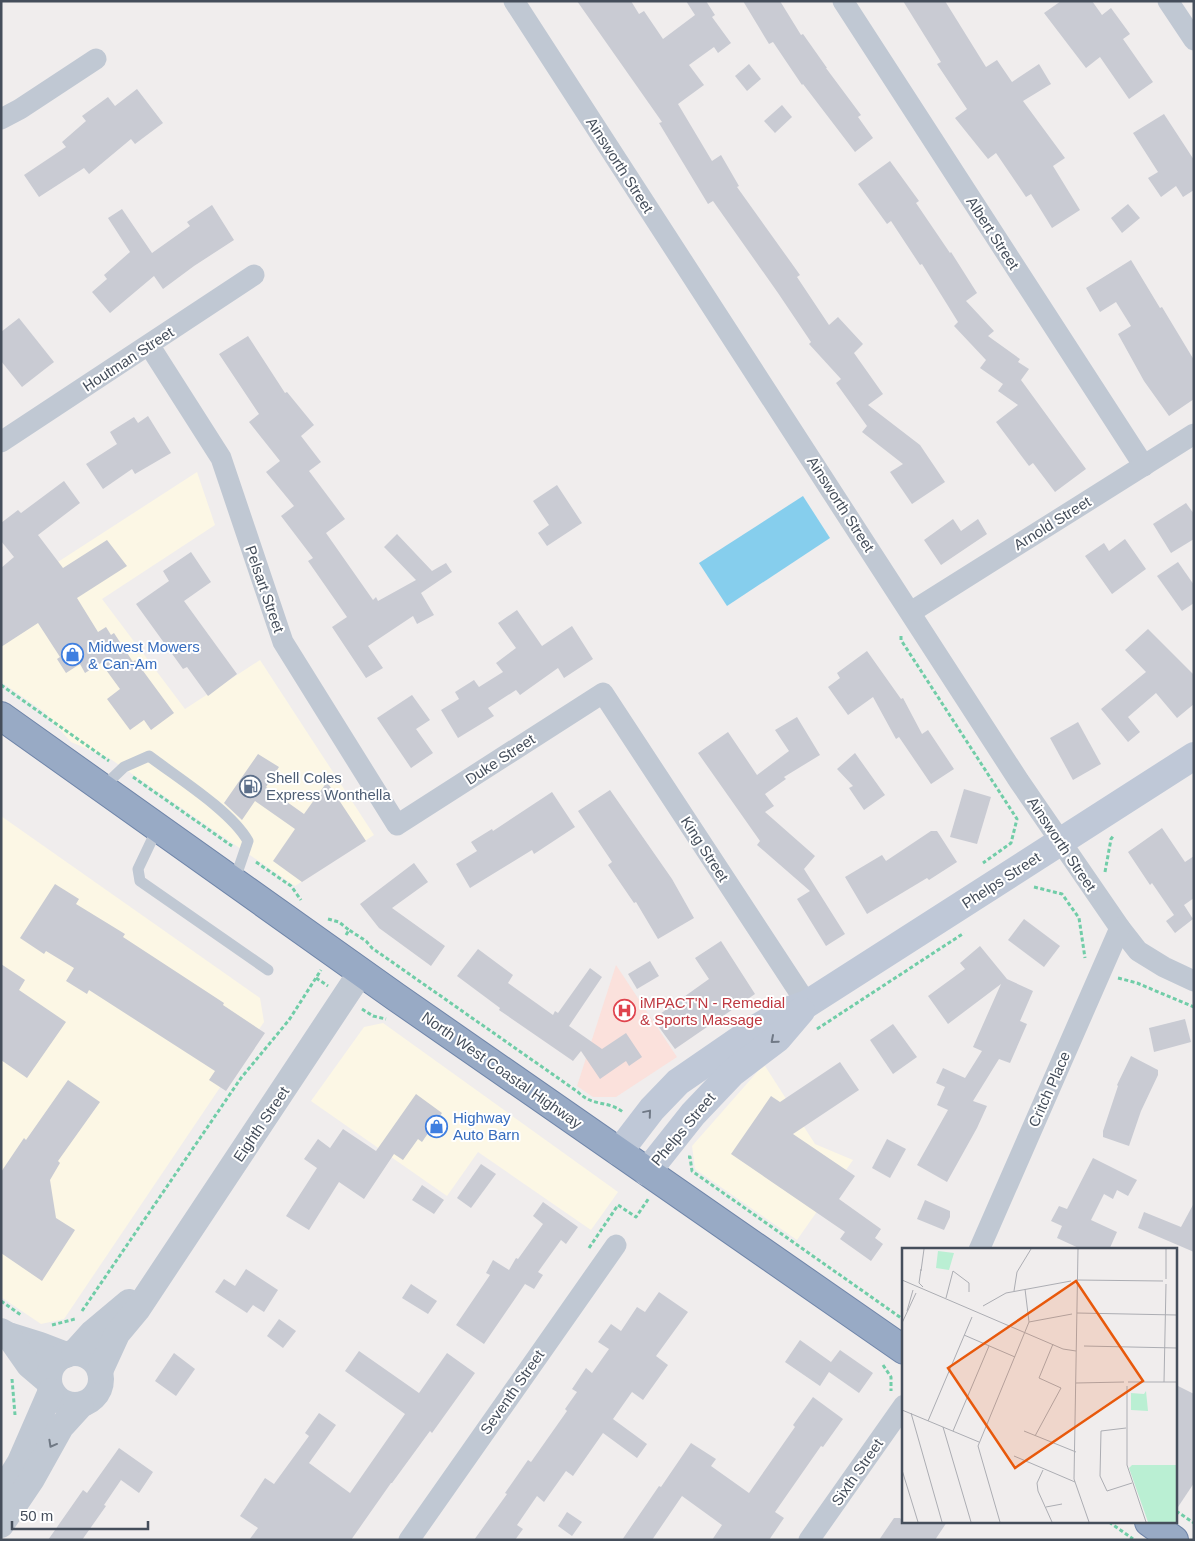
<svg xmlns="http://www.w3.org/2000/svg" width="1195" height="1541" font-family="Arial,sans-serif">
  <rect width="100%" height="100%" fill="#f0eded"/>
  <!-- commercial -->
  <g fill="#fcf7e5">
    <path d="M197,472L215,525L102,599L185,709L260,660L374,835L295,886L109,758L71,742L43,711L1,682V574L13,591Z"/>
    <path d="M1,816L260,998L264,1022L64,1319L41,1324L1,1297Z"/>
    <path d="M383,1023L618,1192L591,1230L478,1152L447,1196L311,1101L364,1027Z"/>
    <path d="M765,1066L815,1144L853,1160L797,1240L695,1169L692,1146L759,1070Z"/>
  </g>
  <!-- medical -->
  <path fill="#fbe1dc" d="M616,965L677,1057L616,1097H593L577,1086Z"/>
  <!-- water -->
  <path fill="#86ceed" d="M803,496L830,538L727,606L699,563Z"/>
  <!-- building -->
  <g fill="#c9cbd3">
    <path d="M577,1H631L639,14L644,11L663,39L695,15L686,1H706L715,15L712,17L731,43L718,53L714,47L689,65L704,85L678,104L712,161L721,155L739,186L737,187L800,275L797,277L829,325L838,317L863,344L854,353L883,394L868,405L920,445L945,482L912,504L890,472L903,464L862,432L867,426L836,383L841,379L809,344L811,342L778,293L713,201L708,204L659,123L662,122Z"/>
    <path d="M743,1H780L801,35L803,34L827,68H826L861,115L858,117L873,138L855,152L803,84L802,85L773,42L769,44Z"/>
    <path d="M903,1H945L986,67L997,60L1012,82L1039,64L1051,84L1023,101L1065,158L1053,166L1080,210L1052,228L1031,194L1026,197L996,153L988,159L955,118L967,109L937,64L941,62Z"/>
    <path d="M1061,1H1092L1102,15L1111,8L1130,34L1123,39L1153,82L1129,99L1100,57L1086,68L1044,13Z"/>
    <path d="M749,64L761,79L747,91L735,76Z"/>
    <path d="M137,89L163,123L135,144L131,139L89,174L84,168L39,197L24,175L66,147L62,142L86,121L82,116L108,97L115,106Z"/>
    <path d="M782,105L792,117L775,133L764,121Z"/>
    <path d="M1164,114L1194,160V190L1183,197L1176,186L1161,197L1148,178L1158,172L1133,133Z"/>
    <path d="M890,161L919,201L916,203L950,253L951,252L977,293L966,301L994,331L988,336L1020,359L1018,362L1029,369L1021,380L1086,469L1055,492L1033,463L1029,466L996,422L1018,405L998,391L1003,384L980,368L986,360L954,326L958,322L922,264L920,265L891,221L887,224L858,184Z"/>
    <path d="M1128,204L1140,218L1122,233L1111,218Z"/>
    <path d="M212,205L234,240L194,266L163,289L154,276L110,313L92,292L107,279L104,275L130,252L108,218L122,209L152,253L190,226L187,222Z"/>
    <path d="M1131,260L1160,308L1162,307L1194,360V399L1169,416L1144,381L1118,334L1131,326L1116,302L1100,312L1086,288Z"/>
    <path d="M19,318L54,362L22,387L1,361V332Z"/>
    <path d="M248,336L285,393L287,392L314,425L301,436L321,462L309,471L345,519L326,533L373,600L376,597L378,601L416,580L384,547L397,534L432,571L446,563L452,572L421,593L434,615L417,624L413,616L368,646L383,668L366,678L332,627L347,617L308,561L313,558L281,516L294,506L266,472L280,461L249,422L259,414L219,354Z"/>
    <path d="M148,416L171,453L135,474L132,469L103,489L86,464L117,444L110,432L134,417L138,423Z"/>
    <path d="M64,481L80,503L38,535L63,568L107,540L127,566L77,598L98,632L106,627L111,635L114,633L133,662L135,660L174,713L151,730L144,720L130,730L107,699L120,689L101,663L85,673L80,664L66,673L57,659L60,657L38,623L1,647V568L14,557L1,541V523L18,510L21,513Z"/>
    <path d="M557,485L582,523L547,546L538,533L549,525L533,501Z"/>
    <path d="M1186,503L1194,514V539L1171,553L1153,524Z"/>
    <path d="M953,519L961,531L978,519L987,534L941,565L924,540Z"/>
    <path d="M1125,539L1146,569L1112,594L1085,556L1104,543L1109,551Z"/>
    <path d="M191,552L211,582L184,601L237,674L208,696L187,667L183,669L136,604L169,581L163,571Z"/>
    <path d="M1178,562L1194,585V603L1182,611L1157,576Z"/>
    <path d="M517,610L542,646L572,626L593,659L564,678L558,668L520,695L516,690L488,708L494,716L458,738L441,710L459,699L455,692L474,680L479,687L503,672L496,663L516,648L498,623Z"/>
    <path d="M1148,629L1194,675V704L1177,718L1156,693L1128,717L1140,732L1128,742L1101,709L1146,672L1125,650Z"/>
    <path d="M867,651L901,699L903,698L922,734L928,730L954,769L931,784L899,737L896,739L873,697L848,715L828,687L840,678L837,673Z"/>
    <path d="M412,695L430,720L416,729L433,753L411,768L377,718Z"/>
    <path d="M797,717L820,755L784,777L786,779L765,794L774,806L765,812L815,856L804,869L845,934L826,946L797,899L810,891L757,845L760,841L698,753L728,732L757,775L789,751L775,730Z"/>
    <path d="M1078,722L1101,764L1073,780L1050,738Z"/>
    <path d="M855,753L885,795L864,810L849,788L853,786L837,769Z"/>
    <path d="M258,754L279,767L266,787L304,814L327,782L366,841L302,882L273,861L295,829L255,801L242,820L224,803Z"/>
    <path d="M964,789L991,797L977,844L950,837Z"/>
    <path d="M610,790L672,879L694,918L658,939L636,902L634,903L608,865L612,862L578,811Z"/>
    <path d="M552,792L575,827L534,854L532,850L470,888L456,864L477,851L471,842L492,829L493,831Z"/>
    <path d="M1162,828L1185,862L1194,856V898L1184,905L1193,919L1175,933L1166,921L1174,915L1152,883L1150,885L1128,852Z"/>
    <path d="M931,831H937L957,862L929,880L927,878L867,914L845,877L882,855L886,861Z"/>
    <path d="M414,863L428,882L392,908L445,946L431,966L379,928L360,904Z"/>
    <path d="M55,884L79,899L76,904L125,934L123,937L224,1003L223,1005L265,1033L226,1091L209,1080L215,1071L89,990L87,994L66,981L74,968L46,951L44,954L20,938Z"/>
    <path d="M1024,919L1060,946L1044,967L1008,940Z"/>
    <path d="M721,941L755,994L675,1049L653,1019L709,979L695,958Z"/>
    <path d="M980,946L1007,979L1033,991L1020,1021L1027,1024L1010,1063L999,1059L973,1101L987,1106L977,1128L947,1182L917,1165L948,1110L937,1105L945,1087L936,1083L943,1068L965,1078L982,1051L973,1047L1001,984L948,1024L928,996L965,969L960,963Z"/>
    <path d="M478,949L513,975L508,983L553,1015L555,1011L558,1013L590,968L602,977L569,1026L602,1049L626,1033L642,1057L629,1066L626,1061L600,1079L581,1051L573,1061L499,1010L500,1008L457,976Z"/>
    <path d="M650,961L659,976L637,989L628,974Z"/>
    <path d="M1,964L25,980L19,990L66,1022L27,1078L1,1060Z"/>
    <path d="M1185,1019L1191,1042L1154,1052L1149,1028Z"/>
    <path d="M893,1024L917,1057L893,1074L870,1040Z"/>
    <path d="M1131,1056L1158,1070V1075L1141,1111L1129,1146L1103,1137V1131L1118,1086L1117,1085Z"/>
    <path d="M840,1062L859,1090L793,1134L855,1176L839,1199L881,1229L875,1238L883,1244L871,1261L840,1239L845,1232L731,1154L771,1096L780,1102Z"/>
    <path d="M68,1080L100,1102L58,1161L60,1163L50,1180L56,1218L75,1230L42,1281L1,1253V1172L24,1138L26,1140Z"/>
    <path d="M416,1094L442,1113L422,1142L418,1139L403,1160L394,1154L364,1199L339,1182L309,1230L286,1216L317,1168L304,1159L318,1139L330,1148L343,1129L376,1151Z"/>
    <path d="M887,1139L906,1149L890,1178L872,1168Z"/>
    <path d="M1093,1158L1137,1180L1128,1196L1117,1190L1113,1199L1104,1194L1091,1220L1117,1232L1109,1250H1083L1057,1238L1062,1226L1051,1221L1059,1206L1067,1209Z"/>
    <path d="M481,1164L496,1174L471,1208L457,1198Z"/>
    <path d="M422,1185L444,1200L434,1214L412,1200Z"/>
    <path d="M925,1200L950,1211V1217L944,1230L917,1219Z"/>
    <path d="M543,1202L578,1227L566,1244L561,1240L538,1272L543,1275L534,1289L525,1284L484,1344L456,1325L490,1275L486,1273L493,1260L509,1270L516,1258L518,1259L543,1224L533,1216Z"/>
    <path d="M1194,1203V1252L1138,1228L1144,1212L1181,1227Z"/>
    <path d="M246,1269L278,1290L264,1312L253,1305L247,1313L215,1292L224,1279L235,1286Z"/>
    <path d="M411,1284L437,1301L428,1314L402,1298Z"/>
    <path d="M659,1292L688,1312L656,1356L668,1365L643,1400L632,1392L613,1419L647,1444L637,1458L603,1433L573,1476L566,1471L544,1502L537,1496L517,1525L523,1529L515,1540H474L507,1494L505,1493L528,1460L531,1462L567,1411L565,1409L577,1392L572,1389L586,1368L592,1373L609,1349L598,1342L611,1324L621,1331L637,1307L645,1312Z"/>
    <path d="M279,1319L296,1331L283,1348L267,1336Z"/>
    <path d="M800,1340L831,1362L840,1350L873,1373L859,1393L829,1372L820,1386L785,1362Z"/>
    <path d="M359,1351L419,1393L447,1353L475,1373L432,1433L430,1431L392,1483H391L351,1540H249L258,1528L240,1516L265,1478L274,1484L309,1436L305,1433L319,1413L336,1425L309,1463L350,1493L405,1414L345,1371Z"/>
    <path d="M174,1353L195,1369L176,1396L155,1381Z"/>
    <path d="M1176,1385L1194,1394V1483L1176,1510Z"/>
    <path d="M813,1397L843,1419L823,1447L821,1446L775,1512L784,1518L769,1540H712L722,1525L682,1496L652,1540H622L659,1486L661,1487L691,1443L716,1459L711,1466L749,1493L795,1427L793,1425Z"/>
    <path d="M119,1448L153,1472L139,1493L121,1480L104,1505L106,1506L82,1540H48L83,1490L87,1493Z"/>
    <path d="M567,1512L582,1522L572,1536L558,1526Z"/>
    <path d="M894,1518H900L904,1522H947L935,1540H879Z"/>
  </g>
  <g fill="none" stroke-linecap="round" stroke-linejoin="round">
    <defs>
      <g id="trunk">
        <path d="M1,716L396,997L904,1350"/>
        <path d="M1149,1522L1174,1540"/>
      </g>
    </defs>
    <!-- trunk casing -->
    <use href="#trunk" stroke="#6f85a9" stroke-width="30"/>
    <!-- path -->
    <g stroke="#71cda8" stroke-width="3" stroke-dasharray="4 2.5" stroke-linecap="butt">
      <path d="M901,636V640L1017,819L1011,843L983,863"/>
      <path d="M1,685L109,761"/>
      <path d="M133,777L232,846"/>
      <path d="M256,862L291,886L301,900"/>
      <path d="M1105,872L1111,839L1114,835"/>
      <path d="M1034,887L1062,894L1079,918L1085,958"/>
      <path d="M328,919L339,922L349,930"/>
      <path d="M346,935L349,930L366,941L372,948L578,1092C593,1107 607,1100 623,1112"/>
      <path d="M316,978L328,986"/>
      <path d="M1118,978L1137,983L1194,1007"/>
      <path d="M362,1009L373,1016L386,1019"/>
      <path d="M817,1029L964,933"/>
      <path d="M688,1157H690L692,1171L904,1320"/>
      <path d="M589,1248L618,1205L636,1217L649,1198"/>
      <path d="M1,1301L21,1315"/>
      <path d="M82,1311L241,1078L289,1020L321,970"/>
      <path d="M52,1325L75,1319"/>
      <path d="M883,1365L891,1377V1391"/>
      <path d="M12,1379L15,1415"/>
      <path d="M1176,1511L1194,1523"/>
      <path d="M1109,1522L1133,1539"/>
    </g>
    <!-- service -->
    <g stroke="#c0c8d3" stroke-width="11">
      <path d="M102,788L124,767L149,756C178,778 231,811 248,841L234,882"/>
      <path d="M158,827L138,869L140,881L268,970"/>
    </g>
    <!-- minor -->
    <g stroke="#c0c8d3" stroke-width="21">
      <path d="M514,1L1019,781L1120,928L1138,951L1164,967L1194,981"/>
      <path d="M843,1L1144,466"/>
      <path d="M1168,1L1194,40"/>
      <path d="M1,119L20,109L96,59"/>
      <path d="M149,345L221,458L283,642L397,825L603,693L807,1004"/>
      <path d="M1,442L254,275"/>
      <path d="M911,612L1194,434"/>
      <path d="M979,1250L1120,928"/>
      <path d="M409,1540L616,1245"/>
      <path d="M809,1540L904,1405"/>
    </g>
    <!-- tertiary -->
    <g stroke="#c0c8d3" stroke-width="26">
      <path d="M1,1331L8,1335L40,1345L66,1355"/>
      <path d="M8,1335L29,1365L49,1382"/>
      <circle cx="75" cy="1379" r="26"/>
      <path d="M74,1353L92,1333L129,1302"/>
      <path d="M100,1371L117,1334L137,1310L361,972"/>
      <path d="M1,1493L20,1462L51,1391"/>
      <path d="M1,1525L32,1479L61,1427L81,1405"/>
    </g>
    <!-- secondary -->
    <g stroke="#bfc8d7" stroke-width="28">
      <path d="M619,1152L652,1109L678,1082L755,1029L782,1013L807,1004L1194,756"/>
      <path d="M647,1172L693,1114L732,1073L778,1038L801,1011"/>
    </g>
    <!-- trunk -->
    <use href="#trunk" stroke="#98aac5" stroke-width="28"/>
  </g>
  <!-- one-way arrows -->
  <defs><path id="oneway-chevron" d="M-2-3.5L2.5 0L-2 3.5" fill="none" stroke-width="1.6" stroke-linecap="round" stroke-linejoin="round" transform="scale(1.25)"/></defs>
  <g stroke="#707986">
    <use href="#oneway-chevron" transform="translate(774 1040) rotate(139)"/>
    <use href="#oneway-chevron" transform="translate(648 1113) rotate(-50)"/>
  </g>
  <use stroke="#707985" href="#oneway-chevron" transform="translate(52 1444) rotate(119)"/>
  <!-- icons -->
  <defs>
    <symbol id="shop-ring" viewBox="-11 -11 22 22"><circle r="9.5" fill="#fff" stroke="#3f7fe0" stroke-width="1.5"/><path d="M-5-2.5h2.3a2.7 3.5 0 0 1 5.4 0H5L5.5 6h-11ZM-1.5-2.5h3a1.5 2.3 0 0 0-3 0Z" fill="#3f7fe0"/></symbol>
    <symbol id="fuel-ring" viewBox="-11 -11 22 22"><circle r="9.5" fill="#fff" stroke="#5c6f8a" stroke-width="1.5"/><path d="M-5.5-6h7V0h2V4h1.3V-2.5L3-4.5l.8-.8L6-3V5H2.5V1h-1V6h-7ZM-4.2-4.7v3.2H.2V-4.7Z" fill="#5c6f8a"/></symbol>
    <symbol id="hospital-ring" viewBox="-11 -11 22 22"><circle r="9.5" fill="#fff" stroke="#e0444e" stroke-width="1.5"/><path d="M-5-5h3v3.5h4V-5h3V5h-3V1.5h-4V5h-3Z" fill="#e0444e"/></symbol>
  </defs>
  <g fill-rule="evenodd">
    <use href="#shop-ring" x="60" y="642" width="25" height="25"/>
    <use href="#fuel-ring" x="238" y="774" width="25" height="25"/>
    <use href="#hospital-ring" x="612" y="998" width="25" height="25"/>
    <use href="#shop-ring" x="424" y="1114" width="25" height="25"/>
  </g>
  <g text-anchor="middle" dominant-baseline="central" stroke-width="4" stroke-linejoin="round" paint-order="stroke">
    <!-- street labels -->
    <g font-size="15" fill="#454e5b" stroke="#fff">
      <text transform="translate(620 165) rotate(57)">Ainsworth Street</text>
      <text transform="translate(993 233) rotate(57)">Albert Street</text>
      <text transform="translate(128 359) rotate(-33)">Houtman Street</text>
      <text transform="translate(841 504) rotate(57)">Ainsworth Street</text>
      <text transform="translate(1052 523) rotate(-32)">Arnold Street</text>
      <text transform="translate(265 589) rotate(71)">Pelsart Street</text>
      <text transform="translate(500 759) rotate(-33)">Duke Street</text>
      <text transform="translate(1062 844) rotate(56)">Ainsworth Street</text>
      <text transform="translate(705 849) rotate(57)">King Street</text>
      <text transform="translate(1001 880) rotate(-33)">Phelps Street</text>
      <text transform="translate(502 1070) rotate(35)">North West Coastal Highway</text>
      <text transform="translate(1049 1089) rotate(-66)">Critch Place</text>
      <text transform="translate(261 1124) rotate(-56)">Eighth Street</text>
      <text transform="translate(683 1129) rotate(-50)">Phelps Street</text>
      <text transform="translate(512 1392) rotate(-55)">Seventh Street</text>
      <text transform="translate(857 1472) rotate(-55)">Sixth Street</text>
    </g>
    <!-- shop labels -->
    <g font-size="15" fill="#366cbe" stroke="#fff" text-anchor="start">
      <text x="88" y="646">Midwest Mowers<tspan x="88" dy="17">&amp; Can-Am</tspan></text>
      <text x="453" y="1117">Highway<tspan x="453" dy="17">Auto Barn</tspan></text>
    </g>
    <!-- service labels -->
    <g font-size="15" fill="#4e5e75" stroke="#fff" text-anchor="start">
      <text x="266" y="777">Shell Coles<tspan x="266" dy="17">Express Wonthella</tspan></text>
    </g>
    <!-- health labels -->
    <g font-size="15" fill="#be3a42" stroke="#fff" text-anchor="start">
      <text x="640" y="1002">iMPACT'N - Remedial<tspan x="640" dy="17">&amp; Sports Massage</tspan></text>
    </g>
  </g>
  <!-- overview -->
  <g transform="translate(902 1248)">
    <rect width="275" height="275" fill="#f0eded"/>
    <path d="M36,3L52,5L47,22L34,20ZM244,143L246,163L229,162V145L242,146ZM230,217H275V274H246L227,220Z" fill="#baefd3"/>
    <path fill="none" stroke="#acadb3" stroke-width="1" d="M176,1L172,231L187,274M19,21L17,35L21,39M19,23L22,1M264,31V1M0,32L161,101L174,103M175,32L261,33M112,43L115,24L129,1M44,50L51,23L67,35V44M81,58L104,45L169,33M5,63L11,42M175,65L275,67M127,74L170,66M0,75L14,45M62,87L113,109M182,98L275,100M226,134H275M262,134L264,36M174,135L222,134M225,138V217L244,274M0,162L77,194M9,165L40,274M26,173L70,69M41,179L69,274M224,180L199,183L198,228L205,243L230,235M51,183L87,98M122,183L174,204M133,188L159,140L137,130L151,96M112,208L173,234M0,222L16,274M141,222L135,235L136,243L150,274M144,259L160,256M98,274L76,198L127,74L123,41"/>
    <path fill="#e8590c" fill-opacity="0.15" stroke="#e8590c" stroke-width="2.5" d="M174,33L241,133L113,220L46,120Z"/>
    <rect width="275" height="275" fill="none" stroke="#454e5b" stroke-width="2.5"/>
  </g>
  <!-- border -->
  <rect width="1195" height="1541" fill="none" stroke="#454e5b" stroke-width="5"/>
  <!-- scale -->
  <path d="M12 1521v8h136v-8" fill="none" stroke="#454e5b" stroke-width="2.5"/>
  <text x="20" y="1521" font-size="15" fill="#454e5b" stroke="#ffffff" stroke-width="4" paint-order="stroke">50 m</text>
</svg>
